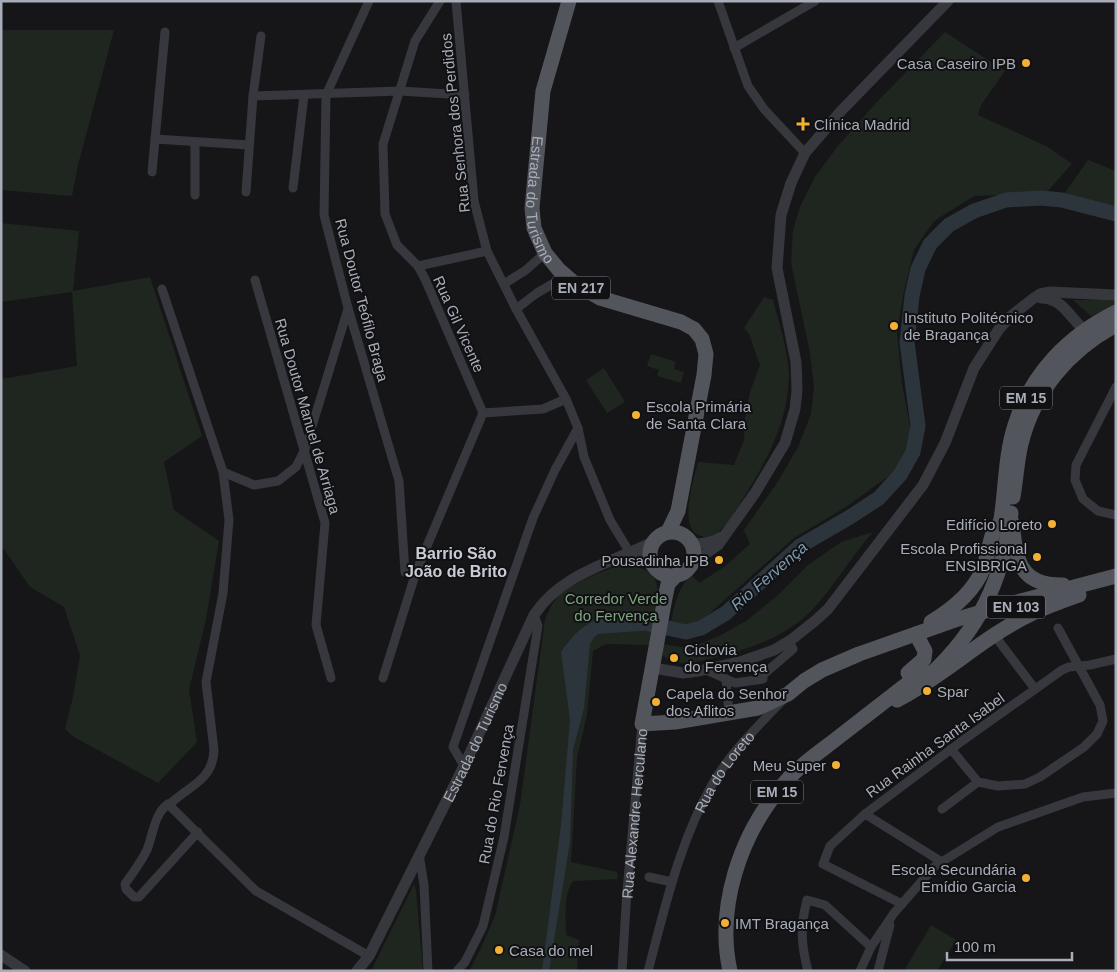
<svg xmlns="http://www.w3.org/2000/svg" width="1117" height="972" font-family="Helvetica,sans-serif">
  <rect width="100%" height="100%" fill="#161618"/>
  <!-- green -->
  <g fill="#1e261f">
    <path d="M1,30H114L78,165L72,196L1,190Z"/>
    <path d="M945,32L1005,71L981,105L978,115L1048,147L1072,164L1046,193L974,196L934,221L914,250L903,296L897,333L902,384L912,437L893,473L846,507L794,538L699,623L686,626L671,622C675,603 678,589 691,574L699,583L724,567L750,544L744,530L777,483L798,447L811,414L814,387L810,353L791,263L793,230L800,207L815,177L837,147L874,105Z"/>
    <path d="M1088,160L1116,171V207L1064,194Z"/>
    <path d="M1,223L79,231L73,291L150,277L202,436L164,462L174,510L219,541L206,619L189,690L197,742L158,783L74,737L65,729L73,697L80,655L64,607L30,587L1,545V379L77,366L72,292L1,302Z"/>
    <path d="M764,297L773,300C779,322 790,357 789,379C787,425 765,464 741,502C734,512 728,525 718,532C714,535 709,536 704,537C701,536 696,534 694,532C681,518 694,478 698,462L734,465L744,440L745,418L750,392L760,365L749,334L744,328Z"/>
    <path d="M1073,300H1116V304L1091,316Z"/>
    <path d="M651,354L676,362L674,369L684,372L681,383L657,376L659,370L647,366Z"/>
    <path d="M604,368L625,402L607,413L586,380Z"/>
    <path d="M873,532C851,557 834,587 811,611C784,638 748,649 713,658C695,662 677,668 662,655L663,644L681,647L695,646L721,635L746,621L778,595L808,565L841,542Z"/>
    <path d="M624,564C661,570 661,584 654,617C652,626 652,636 650,645L606,644L593,651L587,715L577,758L571,862L617,872L618,879L573,881C563,895 566,918 566,935L579,940L577,971H469L480,950L495,916L520,805L545,620C549,610 553,600 562,593C576,582 607,569 624,564Z"/>
    <path d="M414,884L416,890L423,971H371Z"/>
    <path d="M931,925L956,940L937,971H904Z"/>
  </g>
  <!-- water -->
  <path fill="#2c353c" d="M627,610L653,618V630L598,634L594,637L590,644L584,708L573,750L570,842L549,971H542L561,825L570,720L561,652C581,623 594,619 627,610Z"/>
  <g fill="none" stroke-linecap="round" stroke-linejoin="round">
    <!-- river -->
    <path stroke="#2c353c" stroke-width="15" d="M649,624L686,632L701,628L726,613L800,546L850,517L879,498L900,475L913,452L918,426L907,342L912,296L918,269L930,244L949,225L974,211L1006,200L1041,198L1062,200L1116,214"/>
    <!-- minor -->
    <g stroke="#37383d" stroke-width="9">
      <path d="M369,1L326,95L324,215L348,308L399,481L405,572H416"/>
      <path d="M440,1L415,41L383,144L385,214L397,245L418,266L425,279L483,413L543,409L566,399"/>
      <path d="M456,1L474,201L487,251L516,309L566,399L578,428L584,457L610,520L630,553"/>
      <path d="M718,1L748,86L764,109L805,153"/>
      <path d="M734,48L815,1"/>
      <path d="M253,96L261,36"/>
      <path d="M155,139L249,145"/>
      <path d="M152,172L165,32"/>
      <path d="M293,188L304,95"/>
      <path d="M246,192L253,96L400,91L465,95"/>
      <path d="M195,195V142"/>
      <path d="M418,266L487,251"/>
      <path d="M255,280L325,523L316,625L331,678"/>
      <path d="M504,284L526,270L545,253"/>
      <path d="M162,289L223,472L229,520L223,593L206,682L214,750C213,781 188,786 169,805"/>
      <path d="M516,309L537,293L566,276"/>
      <path d="M1116,387L1076,465L1075,480L1083,499L1098,511L1116,515"/>
      <path d="M223,472L254,485L278,481L296,467L305,449L348,309"/>
      <path d="M995,636L1035,689"/>
      <path d="M706,670L735,683L763,679"/>
      <path d="M383,678L416,572L483,413"/>
      <path d="M726,679L729,714"/>
      <path d="M757,680L793,649L789,641"/>
      <path d="M951,749L978,782L998,786L1025,784L1040,777L1084,747L1097,734L1103,721L1100,705L1058,628"/>
      <path d="M464,766L453,747L533,518L555,470L578,428"/>
      <path d="M942,809L978,782"/>
      <path d="M865,814L942,862"/>
      <path d="M198,832L139,897H134L126,889L125,884C133,873 141,862 147,850C153,835 154,814 168,804L256,891L369,956"/>
      <path d="M419,854L424,885L428,971"/>
      <path d="M649,877L672,882"/>
      <path d="M902,904L823,864L830,846L865,814L962,741L1062,670L1069,667L1090,665L1116,659"/>
      <path d="M457,971L465,962L483,926L504,837L538,626L534,615"/>
      <path id="s1" d="M622,971L627,891L642,724"/>
      <path id="s2" d="M648,971C665,907 680,840 713,783C731,752 758,726 782,701"/>
      <path d="M808,971C801,944 800,927 807,900L825,905L871,947"/>
      <path d="M860,971L871,947L894,913L935,866L998,827L1083,797L1116,793"/>
      <path d="M878,971L890,925"/>
    </g>
    <!-- tertiary -->
    <g stroke="#37383d" stroke-width="11">
      <path d="M1041,298C1066,298 1071,323 1090,334"/>
      <path d="M692,544C702,544 712,543 721,537"/>
      <path d="M630,553L652,564"/>
      <path d="M692,563L718,545L755,493L785,443L795,409L797,390L796,362L777,268L781,215L791,183L805,153L841,111L948,1"/>
      <path d="M653,668L683,673L699,671L743,661L774,650L791,640L816,620L828,609L923,485L945,443L974,368L999,329L1011,316L1034,298L1040,294L1050,292L1116,295"/>
      <path d="M1,955L25,971"/>
      <path id="s3" d="M357,971L369,956L464,766L534,615C561,574 610,563 653,542"/>
    </g>
    <!-- primary -->
    <g stroke="#53555c" stroke-width="15">
      <path id="s4" d="M569,1L543,91L532,208L534,228L545,253L559,270L574,283L600,298L681,322L694,329L702,339L706,354L704,375L678,511L668,532"/>
      <path d="M1013,497C1016,479 1017,461 1021,444C1034,391 1069,350 1116,325"/>
      <path d="M1012,522C1016,558 1018,586 1063,585"/>
      <circle cx="672" cy="554" r="22"/>
      <path d="M676,575L668,584L665,598L642,724L675,722L758,708L788,694L804,681L822,670L859,654L958,619L1013,603L1116,576"/>
      <path d="M931,622C953,609 973,593 983,569C987,558 989,546 992,536C994,530 1000,525 1001,519C1006,488 1005,456 1015,425C1031,374 1068,336 1116,312"/>
      <path d="M908,673L924,659L925,651L916,634"/>
      <path d="M897,700C944,676 983,637 1029,615C1045,607 1062,601 1079,595"/>
      <path d="M730,971C716,907 740,835 782,786C798,766 820,752 840,736C868,714 896,693 924,671"/>
    </g>
    <!-- primary-bridge -->
    <path stroke="#53555c" stroke-width="15" d="M929,676C979,630 1003,580 1011,513"/>
  </g>
  <!-- markers -->
  <g fill="#f2b134" stroke="#111113" stroke-width="2">
    <circle cx="1026" cy="63" r="5"/>
    <path d="M800.5 116.5h5v5h5v5h-5v5h-5v-5h-5v-5h5z"/>
    <circle cx="894" cy="326" r="5"/>
    <circle cx="636" cy="415" r="5"/>
    <circle cx="1052" cy="524" r="5"/>
    <circle cx="1037" cy="557" r="5"/>
    <circle cx="719" cy="560" r="5"/>
    <circle cx="674" cy="658" r="5"/>
    <circle cx="927" cy="691" r="5"/>
    <circle cx="656" cy="702" r="5"/>
    <circle cx="836" cy="765" r="5"/>
    <circle cx="1026" cy="878" r="5"/>
    <circle cx="725" cy="923" r="5"/>
    <circle cx="499" cy="950" r="5"/>
  </g>
  <g text-anchor="middle" dominant-baseline="central" stroke-width="4" stroke-linejoin="round" paint-order="stroke">
    <!-- shield labels -->
    <g fill="#111113" stroke="#7b7e86" stroke-width="1">
      <rect x="552" y="276.5" width="58" height="23" rx="4"/>
      <rect x="1000" y="386.5" width="52" height="23" rx="4"/>
      <rect x="987" y="595.5" width="58" height="23" rx="4"/>
      <rect x="751" y="780.5" width="52" height="23" rx="4"/>
    </g>
    <g font-size="14" font-weight="bold" fill="#a8adb8">
      <text x="581" y="288">EN 217</text>
      <text x="1026" y="398">EM 15</text>
      <text x="1016" y="607">EN 103</text>
      <text x="777" y="792">EM 15</text>
    </g>
    <!-- poi labels -->
    <g font-size="15" fill="#a8adb8" stroke="#111113" text-anchor="start">
      <text x="1016" y="63" text-anchor="end">Casa Caseiro IPB</text>
      <text x="814" y="124">Clínica Madrid</text>
      <text x="904" y="317">Instituto Politécnico<tspan x="904" dy="17">de Bragança</tspan></text>
      <text x="646" y="406">Escola Primária<tspan x="646" dy="17">de Santa Clara</tspan></text>
      <text x="1042" y="524" text-anchor="end">Edifício Loreto</text>
      <text x="1027" y="548" text-anchor="end">Escola Profissional<tspan x="1027" dy="17">ENSIBRIGA</tspan></text>
      <text x="709" y="560" text-anchor="end">Pousadinha IPB</text>
      <text x="684" y="649">Ciclovia<tspan x="684" dy="17">do Fervença</tspan></text>
      <text x="937" y="691">Spar</text>
      <text x="666" y="693">Capela do Senhor<tspan x="666" dy="17">dos Aflitos</tspan></text>
      <text x="826" y="765" text-anchor="end">Meu Super</text>
      <text x="1016" y="869" text-anchor="end">Escola Secundária<tspan x="1016" dy="17">Emídio Garcia</tspan></text>
      <text x="735" y="923">IMT Bragança</text>
      <text x="509" y="950">Casa do mel</text>
    </g>
    <!-- street labels -->
    <g font-size="15" fill="#a8adb8" stroke="#111113">
      <text transform="translate(455 123) rotate(-96)">Rua Senhora dos Perdidos</text>
      <text stroke="none"><textPath href="#s4" startOffset="204">Estrada do Turismo</textPath></text>
      <text transform="translate(362 300) rotate(75)">Rua Doutor Teófilo Braga</text>
      <text transform="translate(459 324) rotate(66)">Rua Gil Vicente</text>
      <text transform="translate(308 416) rotate(74)">Rua Doutor Manuel de Arriaga</text>
      <text stroke="none"><textPath href="#s3" startOffset="258">Estrada do Turismo</textPath></text>
      <text transform="translate(935 745) rotate(-36)">Rua Rainha Santa Isabel</text>
      <text stroke="none"><textPath href="#s2" startOffset="215">Rua do Loreto</textPath></text>
      <text transform="translate(496 794) rotate(-80)">Rua do Rio Fervença</text>
      <text stroke="none"><textPath href="#s1" startOffset="158">Rua Alexandre Herculano</textPath></text>
    </g>
    <!-- park labels -->
    <g font-size="15" fill="#7fa381" stroke="#111113">
      <text x="616" y="598">Corredor Verde<tspan x="616" dy="17">do Fervença</tspan></text>
    </g>
    <!-- neighbourhood labels -->
    <g font-size="16" font-weight="bold" fill="#c9ccd4" stroke="#111113">
      <text x="456" y="553">Barrio São<tspan x="456" dy="18">João de Brito</tspan></text>
    </g>
    <!-- water labels -->
    <g font-size="16" font-style="italic" fill="#7f9bb3" stroke="#111113">
      <text transform="translate(769 576) rotate(-41)">Rio Fervença</text>
    </g>
  </g>
  <!-- border -->
  <rect width="1117" height="972" fill="none" stroke="#a8adb8" stroke-width="5"/>
  <!-- scale -->
  <path d="M947 952v8h125v-8" fill="none" stroke="#a8adb8" stroke-width="2.5"/>
  <text x="954" y="952" font-size="15" fill="#a8adb8" stroke="#111113" stroke-width="4" paint-order="stroke">100 m</text>
</svg>
